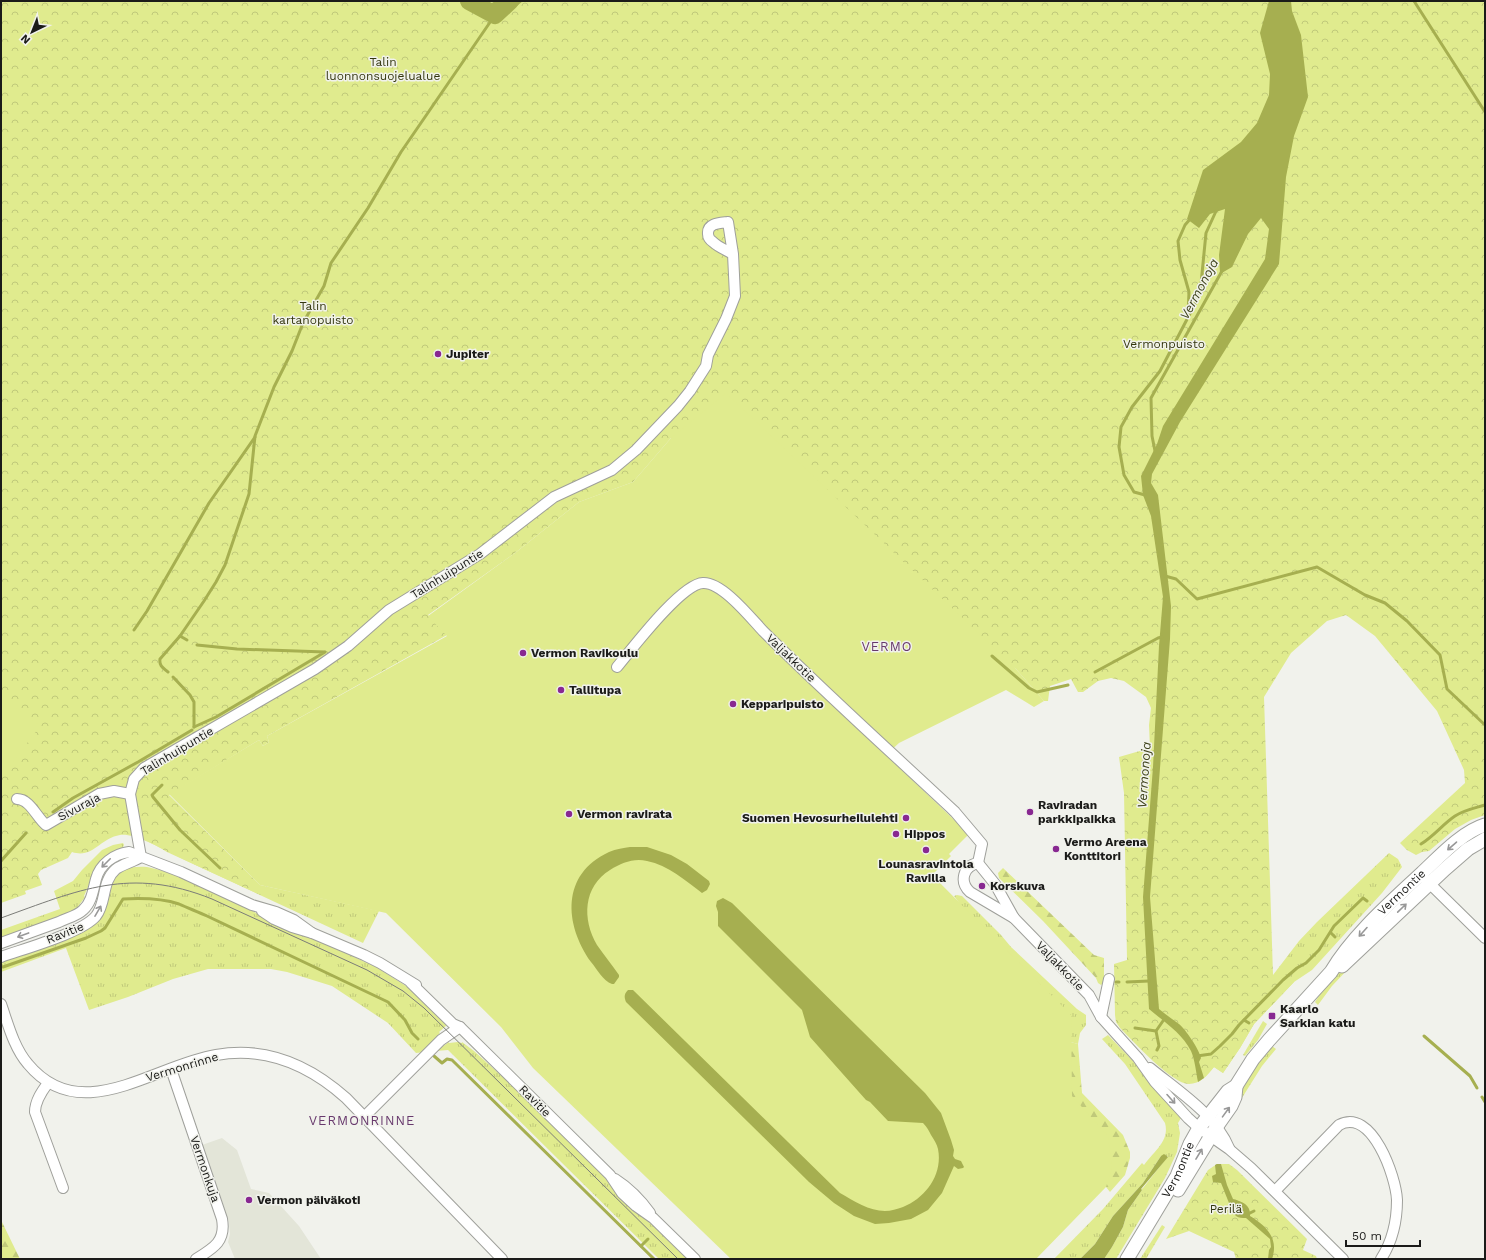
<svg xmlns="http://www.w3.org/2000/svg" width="1486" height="1260" font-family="'Work Sans',sans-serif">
  <defs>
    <pattern id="grass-tufts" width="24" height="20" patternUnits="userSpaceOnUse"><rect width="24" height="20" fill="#e0eb8e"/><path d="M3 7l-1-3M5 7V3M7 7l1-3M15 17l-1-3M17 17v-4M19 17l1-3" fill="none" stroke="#c0c97a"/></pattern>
    <pattern id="forest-firs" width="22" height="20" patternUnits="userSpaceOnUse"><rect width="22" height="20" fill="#e0eb8e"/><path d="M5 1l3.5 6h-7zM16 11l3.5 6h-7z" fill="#c0c97a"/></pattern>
    <pattern id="park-crowns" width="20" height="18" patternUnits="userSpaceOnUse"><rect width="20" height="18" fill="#e0eb8e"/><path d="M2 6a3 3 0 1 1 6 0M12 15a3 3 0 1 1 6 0" fill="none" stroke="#c0c97a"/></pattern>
  </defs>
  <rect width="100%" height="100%" fill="#f1f2ec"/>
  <!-- built -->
  <path fill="#e3e5d8" d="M222,1138L237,1150L251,1189L269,1193L299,1226L321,1259H235L228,1242L230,1234L229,1222L202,1145Z"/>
  <!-- grass -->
  <g fill="url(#grass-tufts)">
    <path d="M145,840L260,885L379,911L363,943L185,860Z"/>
    <path d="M123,843L124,845L123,847C93,862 97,869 84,896L85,897L77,908L69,914L1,939V930L60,909L54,891L73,881L82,870L102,850L113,845Z"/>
    <path d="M1389,853L1398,859L1402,867L1382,893L1312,970L1294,982L1254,1024L1240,1048L1223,1073L1214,1067L1204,1078L1199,1061L1273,975L1299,941L1317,922Z"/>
    <path d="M147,867L160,870L175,875L251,910L271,922L315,939L376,967L414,991L447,1025L439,1032L440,1033L425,1052L416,1053L388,1023L332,986L287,972L271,969H208L173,979L128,997L89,1010L66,948L1,972V961L92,926L100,919L113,882V880C120,868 133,866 147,867Z"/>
    <path d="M957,895L962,896L1001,935L1011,947L1077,1009L1086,1015V1025L1080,1033L1078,1044L1059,1039L954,896Z"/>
    <path d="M1346,965L1349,968L1332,986L1318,1005L1315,1002L1326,985Z"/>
    <path d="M1263,1021L1267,1024L1258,1040L1245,1056L1243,1055Z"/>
    <path d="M1108,1035L1133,1061L1152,1085L1181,1118L1178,1123L1180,1133L1177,1152L1165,1178L1116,1259H1104L1112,1247L1123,1227L1128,1210L1142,1190L1141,1189L1143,1188L1168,1156H1161L1143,1183L1113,1216L1095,1244L1080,1259H1054L1103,1209L1142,1163L1144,1165C1154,1151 1170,1141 1165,1123L1125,1064L1102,1039Z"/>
    <path d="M449,1042V1043L458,1042L462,1043V1042L474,1051L516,1089L598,1170L635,1210L653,1225L688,1259H659L448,1050L436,1051Z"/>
    <path d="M1272,1046L1276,1049L1262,1066L1240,1101L1237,1099C1247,1080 1258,1062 1272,1046Z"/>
    <path d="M1162,1225L1165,1227L1146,1259H1140Z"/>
  </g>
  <!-- forest -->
  <g fill="url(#forest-firs)">
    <path d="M1003,868L1094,955L1104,958V982L1101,985L1098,983L1096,978L1043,921L999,878L998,873Z"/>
    <path d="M1059,1039L1078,1044L1082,1093L1123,1135L1130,1152V1158L1125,1175L1110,1192L1106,1187L1067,1102Z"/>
    <path d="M1,1220L20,1259H1Z"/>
  </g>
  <!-- park -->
  <g fill="url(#park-crowns)">
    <path d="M1,1H1485V815L1471,820L1455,829L1429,851L1422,852L1416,855L1407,850L1400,843L1465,783L1464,770L1437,711L1375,636L1346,615L1327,621L1291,653L1264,697L1273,975L1294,982L1254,1024L1240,1048L1223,1073L1214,1067C1208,1075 1200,1084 1189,1084C1172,1084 1133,1041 1120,1028L1116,1022L1115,1015L1114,964L1127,960L1124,793L1119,757L1150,748L1149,725L1151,708L1146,697L1124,681L1111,678L1098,681L1083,692H1078L1071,679L1050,686L1048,701H1044L1016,669L671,438L633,482L579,502L515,553L428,615L447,635L267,736L269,742L263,746L259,740L169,795L260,885L256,893L167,852C156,845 132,833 120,835C100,838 93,859 72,852L68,858L41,870L38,874L42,885L25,891L26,894L1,903Z"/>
    <path d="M1217,1164H1229L1237,1170L1307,1239L1303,1250L1316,1256L1317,1259H1236L1234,1252L1189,1231L1166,1239L1208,1170Z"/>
  </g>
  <!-- pitch -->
  <g fill="#e0eb8e">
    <path d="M726,393L1016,669L1044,701L1034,707L1006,690L899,743L886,755L969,834L949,854L951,856L932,875L1071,1015L1072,1096L1108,1136L1112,1168L1106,1187L1036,1259H731L533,1068L501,1027L386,913L260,885L169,794L259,740L263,746L269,742L267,736L447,636L428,616L515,553L579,502L633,482L671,438Z"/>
    <path d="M1,697L40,726L1,778Z"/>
  </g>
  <!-- water -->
  <g fill="#a6af50">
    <path d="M495,1H523L501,19L495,15L489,5Z"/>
    <path d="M1269,1H1291L1292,11L1301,35L1308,97L1294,136L1286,177L1279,264L1180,422L1152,474L1151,483L1158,495L1171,606L1170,639L1150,897L1159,1009C1165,1014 1172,1019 1179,1024C1186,1030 1199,1049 1201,1058L1199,1062L1204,1078L1198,1082C1196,1072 1195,1060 1191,1051C1182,1033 1164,1022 1149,1009L1143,897L1153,767L1159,646L1163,597L1151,516L1143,495L1141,476L1157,444L1163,426L1265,259L1269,229L1261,218L1248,234L1232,267L1220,274L1219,255L1225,209L1210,214L1199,228L1187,219L1203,170L1241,142L1257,123L1269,95L1270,74L1260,33Z"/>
    <path d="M630,847H647L671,855L687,864L709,881L710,884L707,890L702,893C686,881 668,865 647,861C633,858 622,863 610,870C583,887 582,919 597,945C604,955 612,965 619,975V977L614,984H612C603,981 597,969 591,962C564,924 561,874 609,852C616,849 624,848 630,847Z"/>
    <path d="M723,898L732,903L925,1093L941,1113L951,1140L954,1150L953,1156L955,1159L961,1161L964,1167L963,1168L958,1169L954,1166L942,1193L928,1210L911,1219L889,1223L875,1224L854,1216L834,1203L809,1182L626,1002C624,997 624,994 628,990H633L840,1193C854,1201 869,1211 885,1211C891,1211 897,1209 903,1207C926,1198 943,1174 938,1149C937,1144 934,1140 931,1135C929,1131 927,1127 923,1123L888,1121L870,1102L866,1100L810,1037L802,1010L718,926V912L716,906L717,901Z"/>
    <path d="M1164,1154L1168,1157L1141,1189L1142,1190L1128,1210L1123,1227L1112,1247L1104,1259H1080L1095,1244L1113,1216L1143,1183L1161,1156Z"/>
    <path d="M1217,1164H1221L1227,1185L1233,1199C1243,1202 1251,1205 1250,1216C1267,1226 1279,1239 1272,1259H1268L1269,1250L1271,1247L1270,1239L1246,1218C1242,1218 1239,1218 1236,1216C1232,1212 1224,1190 1221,1183L1213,1182L1212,1176L1216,1174L1215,1165Z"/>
  </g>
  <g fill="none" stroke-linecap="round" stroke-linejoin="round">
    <!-- stream -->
    <g stroke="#a6af50" stroke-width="3">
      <path d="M1414,1L1485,112"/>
      <path d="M1188,315L1189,292L1180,260L1178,241L1185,225L1191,218"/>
      <path d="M1155,451L1152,436L1151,398L1222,271"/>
      <path d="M1145,495L1134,492L1124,475L1119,447L1121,427L1132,407L1160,371L1195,304L1201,284L1206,233L1217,209"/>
      <path d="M1165,576L1176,579L1197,599L1317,567L1365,595L1385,603L1407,621L1440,655L1447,689L1485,725"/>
      <path d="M134,630L147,611L209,503L255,437"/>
      <path d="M180,636L187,640"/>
      <path d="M992,656L1029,688L1037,692L1068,685"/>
      <path d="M168,672C163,668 159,666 160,659L180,636L204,601L216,582L225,565L249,494L255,436L274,387L292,351L303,323L324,286L331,263L368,208L401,152L495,15"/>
      <path d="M1095,672L1158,638L1162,637"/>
      <path d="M173,677L190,695L194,702V727"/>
      <path d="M194,727L216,717L325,652L237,649L197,645"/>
      <path d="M162,785L152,795L153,797L180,830L220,868"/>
      <path d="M53,812L73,798L138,762L192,730"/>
      <path d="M1421,844C1434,836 1443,824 1455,816C1464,810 1475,808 1485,805"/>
      <path d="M1,861L26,833"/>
      <path d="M1331,933L1335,937"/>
      <path d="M3,967L86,938L101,931L105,928L123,899C141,898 161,898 179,904C188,908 198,912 207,916L388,1002L405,1020L412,1033L418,1039"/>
      <path d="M1116,982H1119"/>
      <path d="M1127,982L1149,981"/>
      <path d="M1244,1020L1249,1023"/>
      <path d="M1135,1028L1156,1031"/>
      <path d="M1424,1036L1470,1076L1477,1088"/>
      <path d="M1157,1050L1159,1046L1156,1031L1165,1018"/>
      <path d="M434,1056L442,1063L447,1059L452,1060L654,1259"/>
      <path d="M1197,1056L1211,1054L1220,1046L1232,1034L1239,1025L1283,980L1297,968L1306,963L1319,950L1334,926L1363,898L1367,901"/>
      <path d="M1482,1097L1485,1102"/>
      <path d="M1250,1213L1254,1211"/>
      <path d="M641,1246L648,1239"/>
    </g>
    <!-- river -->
    <path stroke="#a6af50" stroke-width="18" d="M469,1L495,15L510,1"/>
    <defs>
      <g id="minor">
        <path d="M617,667C632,649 681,584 703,583C722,582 750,617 763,631C825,693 891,752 955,812L982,844L978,863C963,866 959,882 970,892L1014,918L1089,995L1101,1017L1138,1058L1155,1082L1188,1118L1199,1128L1229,1149L1251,1168L1343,1259"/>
        <path d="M17,799C30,799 37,818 46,825L99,794L114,791L130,794"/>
        <path d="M141,857L130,794L134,779L144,768L315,669L348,646L389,610L480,554L554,497L612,470L636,450L678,406L690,391L706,366L708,355L726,319L735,296L733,254L728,222C720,223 707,223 708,234C708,237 710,240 713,242C718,247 726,250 733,254"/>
        <path d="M978,863L995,884L1014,918"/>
        <path d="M1425,879L1485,938"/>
        <path d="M262,911L274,919L292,927L312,933L364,955L380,963L416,985"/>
        <path d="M1,943C20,936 40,929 59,922C67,918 77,916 83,910C92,902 93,890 96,879C100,864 114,854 129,852L181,872L252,905L276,912L294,920L312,933"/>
        <path d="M1,957C23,949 82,933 96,916C107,902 101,882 116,869C123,864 133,862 141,857"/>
        <path d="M411,983L453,1024L460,1027L610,1175L622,1193L636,1206L653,1218L695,1259"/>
        <path d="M1,1004C8,1024 14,1048 28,1064C81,1128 154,1065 216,1055C266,1046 309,1065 346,1098L502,1259"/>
        <path d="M1101,1017L1109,979"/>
        <path d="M1150,1068C1178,1091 1215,1114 1229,1148"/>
        <path d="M171,1069L222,1219C226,1241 214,1248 196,1259"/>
        <path d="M48,1083C42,1091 35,1101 35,1112L63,1188"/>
        <path d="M364,1117L441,1040L460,1027"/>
        <path d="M615,1179C629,1188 640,1199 650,1213"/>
        <path d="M1275,1191L1339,1125C1372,1107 1396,1177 1397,1200C1397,1220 1392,1242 1381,1259"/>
      </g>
      <g id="major">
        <path d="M1342,966L1445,869L1468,849L1485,839"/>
        <path d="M1178,1190L1217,1126L1231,1106L1235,1097L1236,1086"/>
        <path id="s1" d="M1127,1259L1177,1176L1190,1144L1199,1128L1228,1091L1236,1086L1253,1059L1269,1040L1331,972C1353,935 1390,903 1422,873C1439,857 1462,832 1485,825"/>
      </g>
    </defs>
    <!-- minor casing -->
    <use href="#minor" stroke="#9fa09b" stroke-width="12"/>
    <!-- major casing -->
    <use href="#major" stroke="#9fa09b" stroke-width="15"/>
    <!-- minor -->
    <use href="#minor" stroke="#fff" stroke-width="10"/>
    <!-- major -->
    <use href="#major" stroke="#fff" stroke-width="13"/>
    <!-- tram -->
    <path stroke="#7b7c78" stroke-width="1" d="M1,918C79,890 130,866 212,899L367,970L403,991L424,1008L678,1259"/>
  </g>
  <!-- one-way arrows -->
  <defs><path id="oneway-shaft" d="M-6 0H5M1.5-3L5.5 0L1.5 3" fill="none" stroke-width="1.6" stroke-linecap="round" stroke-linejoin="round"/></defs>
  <g stroke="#989898">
    <use href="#oneway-shaft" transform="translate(1452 846) rotate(139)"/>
    <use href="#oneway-shaft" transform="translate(106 863) rotate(135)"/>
    <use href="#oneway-shaft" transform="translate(1402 908) rotate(-44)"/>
    <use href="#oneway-shaft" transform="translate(98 911) rotate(-60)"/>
    <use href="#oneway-shaft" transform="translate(1363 932) rotate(132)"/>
    <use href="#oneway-shaft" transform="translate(23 935) rotate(160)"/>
    <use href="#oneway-shaft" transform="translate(1171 1099) rotate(48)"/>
    <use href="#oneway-shaft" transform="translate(1226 1112) rotate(-54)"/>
    <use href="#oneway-shaft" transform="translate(1199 1154) rotate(-59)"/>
  </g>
  <!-- markers -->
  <g fill="#882891" stroke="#f1f2ec" stroke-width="1.5">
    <circle cx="438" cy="354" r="4"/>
    <circle cx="523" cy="653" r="4"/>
    <circle cx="561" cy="690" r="4"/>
    <circle cx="733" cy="704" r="4"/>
    <circle cx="1030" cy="812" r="4"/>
    <circle cx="569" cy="814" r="4"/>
    <circle cx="906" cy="818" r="4"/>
    <circle cx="896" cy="834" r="4"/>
    <circle cx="1056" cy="849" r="4"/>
    <circle cx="926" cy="850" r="4"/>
    <circle cx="982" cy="886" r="4"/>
    <rect x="1268" y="1012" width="8" height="8" rx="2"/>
    <circle cx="249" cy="1200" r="4"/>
  </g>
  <g text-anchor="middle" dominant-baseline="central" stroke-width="3" stroke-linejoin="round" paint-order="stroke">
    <!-- park labels -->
    <g font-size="12" fill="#34370f" stroke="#f1f2ec">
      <text x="383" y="62">Talin<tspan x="383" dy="14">luonnonsuojelualue</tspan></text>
      <text x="313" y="306">Talin<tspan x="313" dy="14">kartanopuisto</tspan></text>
      <text x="1164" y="344">Vermonpuisto</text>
      <text x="1226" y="1209">Perilä</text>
    </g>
    <!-- poi labels -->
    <g font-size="12" font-weight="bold" fill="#1b1b19" stroke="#f1f2ec" text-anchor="start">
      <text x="446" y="354">Jupiter</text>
      <text x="531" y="653">Vermon Ravikoulu</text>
      <text x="569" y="690">Tallitupa</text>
      <text x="741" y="704">Kepparipuisto</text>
      <text x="1038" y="805">Raviradan<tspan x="1038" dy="14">parkkipaikka</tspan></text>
      <text x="577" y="814">Vermon ravirata</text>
      <text x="898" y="818" text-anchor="end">Suomen Hevosurheilulehti</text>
      <text x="904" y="834">Hippos</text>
      <text x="1064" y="842">Vermo Areena<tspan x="1064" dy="14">Konttitori</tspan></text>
      <text x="926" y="864" text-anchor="middle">Lounasravintola<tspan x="926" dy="14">Ravilla</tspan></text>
      <text x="990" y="886">Korskuva</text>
      <text x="1280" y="1009">Kaarlo<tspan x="1280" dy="14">Sarkian katu</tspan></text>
      <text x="257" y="1200">Vermon päiväkoti</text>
    </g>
    <!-- street labels -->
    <g font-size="12" fill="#1b1b19" stroke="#f1f2ec">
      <text transform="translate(447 574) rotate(-32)">Talinhuipuntie</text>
      <text transform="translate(791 658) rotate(44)">Valjakkotie</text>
      <text transform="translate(177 751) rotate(-31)">Talinhuipuntie</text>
      <text transform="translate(79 807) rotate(-28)">Sivuraja</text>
      <text stroke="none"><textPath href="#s1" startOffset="462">Vermontie</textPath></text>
      <text transform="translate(65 933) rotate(-22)">Ravitie</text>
      <text transform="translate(1060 966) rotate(46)">Valjakkotie</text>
      <text transform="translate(182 1067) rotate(-17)">Vermonrinne</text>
      <text transform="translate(535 1101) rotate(45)">Ravitie</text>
      <text transform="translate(205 1169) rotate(71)">Vermonkuja</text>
      <text stroke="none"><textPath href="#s1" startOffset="103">Vermontie</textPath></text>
    </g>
    <!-- water labels -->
    <g font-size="13" font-style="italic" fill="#41451d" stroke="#f1f2ec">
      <text transform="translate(1199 289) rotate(-62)">Vermonoja</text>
      <text transform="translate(1144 775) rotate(-86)">Vermonoja</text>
    </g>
    <!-- neighbourhood labels -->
    <g font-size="13" letter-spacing="1" fill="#68396d" stroke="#f1f2ec">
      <text x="887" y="646">VERMO</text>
      <text x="362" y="1120">VERMONRINNE</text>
    </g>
  </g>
  <!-- border -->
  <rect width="1486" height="1260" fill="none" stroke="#1b1b19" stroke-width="4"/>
  <!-- north arrow -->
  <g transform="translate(32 32) rotate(223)" stroke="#f1f2ec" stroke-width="3" paint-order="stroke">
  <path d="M0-3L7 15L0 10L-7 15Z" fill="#1b1b19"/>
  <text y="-6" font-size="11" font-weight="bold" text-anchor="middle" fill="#1b1b19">N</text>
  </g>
  <!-- scale -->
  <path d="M1346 1240v6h74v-6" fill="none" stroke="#1b1b19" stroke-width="2"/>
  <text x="1352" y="1240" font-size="12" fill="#1b1b19" stroke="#f1f2ec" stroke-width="3" paint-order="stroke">50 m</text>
</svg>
